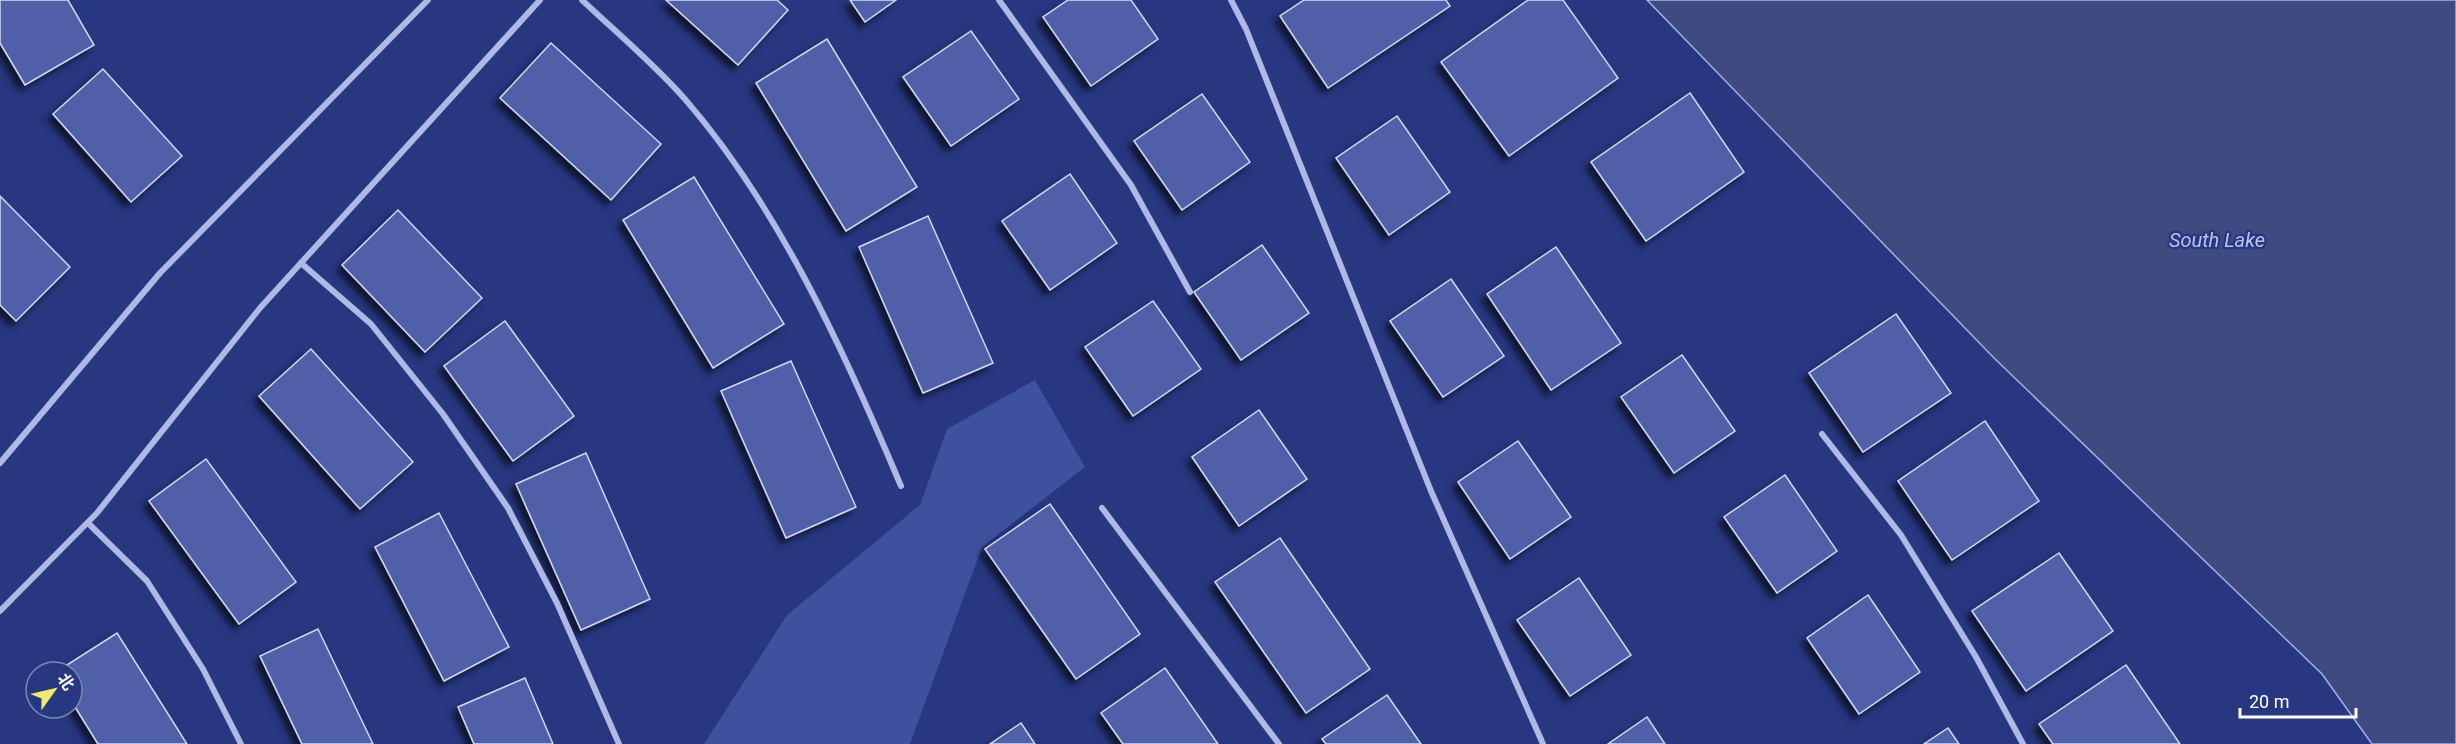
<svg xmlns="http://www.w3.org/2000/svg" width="2456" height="744" font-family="Roboto,'Noto Sans SC',sans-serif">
  <defs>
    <filter id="shadow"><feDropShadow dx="-5.5" dy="5.5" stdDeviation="3" flood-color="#0009"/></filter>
  </defs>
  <rect width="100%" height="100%" fill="#273780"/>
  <!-- green -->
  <path fill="#3e519f" d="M1035,380L1085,467L982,547L910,744H704L787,615L920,505L947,429Z"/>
  <!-- water -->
  <path fill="#3e4a80" stroke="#a2b1e6" stroke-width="1.5" d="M1647,0H2456V744H2372L2322,674L1994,358Z"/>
  <!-- building -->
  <g fill="#4f60a9" stroke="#d1d8f5" stroke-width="1.5" filter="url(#shadow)">
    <path d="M0,0H68L94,45L25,85L0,43Z"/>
    <path d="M666,0H777L788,10L738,65Z"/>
    <path d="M850,0H896L865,22Z"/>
    <path d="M1068,0H1131L1158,39L1091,86L1043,17Z"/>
    <path d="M1304,0H1446L1450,6L1328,88L1280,16Z"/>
    <path d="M1528,0H1563L1618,78L1509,156L1441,62Z"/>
    <path d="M971,31L1019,99L951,146L903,77Z"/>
    <path d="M827,39L917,187L846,231L756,83Z"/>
    <path d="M551,43L661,144L611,200L500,98Z"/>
    <path d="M103,69L182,156L131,202L53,114Z"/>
    <path d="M1690,93L1744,172L1646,241L1591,162Z"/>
    <path d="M1202,94L1250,162L1182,210L1134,141Z"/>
    <path d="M1397,116L1450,192L1389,235L1336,158Z"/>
    <path d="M1070,174L1117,243L1050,290L1002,221Z"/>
    <path d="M694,177L784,324L713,368L623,220Z"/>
    <path d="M0,196L70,267L16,321L0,305Z"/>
    <path d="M398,210L482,298L425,352L342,265Z"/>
    <path d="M928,216L993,363L923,393L859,247Z"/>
    <path d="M1262,245L1309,313L1241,360L1194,292Z"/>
    <path d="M1556,247L1621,343L1551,390L1487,294Z"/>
    <path d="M1451,279L1504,356L1443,397L1390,321Z"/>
    <path d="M1153,301L1201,369L1133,416L1085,347Z"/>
    <path d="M1896,314L1951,393L1863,452L1809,373Z"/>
    <path d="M505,321L574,416L513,461L444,366Z"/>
    <path d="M311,349L413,462L360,509L259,396Z"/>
    <path d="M1682,355L1735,431L1674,473L1621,397Z"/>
    <path d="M791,361L856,507L786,538L721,391Z"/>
    <path d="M1259,410L1307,479L1239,526L1192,457Z"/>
    <path d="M1985,421L2039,501L1952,560L1898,481Z"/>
    <path d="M1518,441L1571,517L1510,559L1458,482Z"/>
    <path d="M586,453L650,599L581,630L516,484Z"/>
    <path d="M206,459L296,582L239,624L149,501Z"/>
    <path d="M1785,475L1837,551L1777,593L1724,517Z"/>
    <path d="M1050,504L1140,634L1076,679L985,549Z"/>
    <path d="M439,513L509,647L444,681L375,547Z"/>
    <path d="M1280,538L1370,669L1306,713L1215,582Z"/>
    <path d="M2059,553L2113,631L2026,691L1972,611Z"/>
    <path d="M1579,578L1631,655L1570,696L1517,620Z"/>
    <path d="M1868,595L1920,672L1859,714L1807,638Z"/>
    <path d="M318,629L373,744H302L260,656Z"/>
    <path d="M117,633L187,744H98L72,702V672H56Z"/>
    <path d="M2126,665L2180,744H2053L2039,724Z"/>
    <path d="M1165,668L1218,744H1123L1101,713Z"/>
    <path d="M525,678L553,744H474L458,707Z"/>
    <path d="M1387,695L1421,744H1326L1322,739Z"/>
    <path d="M1647,717L1665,744H1608Z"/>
    <path d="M1021,723L1035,744H990Z"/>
    <path d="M1948,728L1959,744H1924Z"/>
  </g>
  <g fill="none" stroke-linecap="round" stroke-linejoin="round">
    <!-- minor -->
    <g stroke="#aeb9e6" stroke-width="6">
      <path d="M582,0C616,32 653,63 684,98C779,207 845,353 901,486"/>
      <path d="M999,0L1131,185L1190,292"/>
      <path d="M1231,0L1246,29L1431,491L1543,744"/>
      <path d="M301,263L371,324L443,414L508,508L557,603L619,744"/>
      <path d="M1822,434L1901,535L1976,657L2023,744"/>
      <path d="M0,463L160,273L428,0"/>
      <path d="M1102,508L1279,744"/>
      <path d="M88,523L147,581L203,669L241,744"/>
      <path d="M0,611L97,513L260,308L540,0"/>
    </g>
  </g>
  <g text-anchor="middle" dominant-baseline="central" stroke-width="4.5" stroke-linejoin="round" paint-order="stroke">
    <!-- water labels -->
    <g font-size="20" font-style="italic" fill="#b9c4ed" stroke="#273780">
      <text x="2217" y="240">South Lake</text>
    </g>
  </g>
  <!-- north arrow -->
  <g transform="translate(54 690) rotate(56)"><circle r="28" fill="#273780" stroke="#7d87b3" stroke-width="1.5"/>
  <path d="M0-4.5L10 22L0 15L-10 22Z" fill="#eeea73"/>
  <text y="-9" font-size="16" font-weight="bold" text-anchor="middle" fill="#ffffff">北</text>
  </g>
  <!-- scale -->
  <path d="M2240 708v9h116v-9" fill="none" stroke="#ffffff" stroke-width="3"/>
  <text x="2249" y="708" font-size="18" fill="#ffffff" stroke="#273780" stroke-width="4.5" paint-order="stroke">20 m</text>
</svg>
